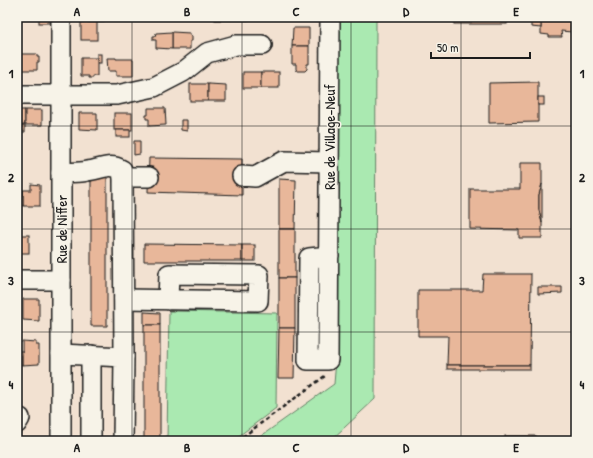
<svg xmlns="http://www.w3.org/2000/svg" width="593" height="458" font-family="'Patrick Hand',sans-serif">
  <rect width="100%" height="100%" fill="#f2e1d1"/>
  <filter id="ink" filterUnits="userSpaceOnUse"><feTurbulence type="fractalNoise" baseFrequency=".025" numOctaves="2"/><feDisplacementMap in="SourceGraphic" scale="8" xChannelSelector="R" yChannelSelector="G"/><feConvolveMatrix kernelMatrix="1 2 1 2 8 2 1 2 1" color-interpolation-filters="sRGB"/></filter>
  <g filter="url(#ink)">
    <!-- green -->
    <g fill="#aae9b1" stroke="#638266">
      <path d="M338,17H376L375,399L330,441H254L334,384L336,360Z"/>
      <path d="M169,311L277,313L276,408L232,441H167Z"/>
    </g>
    <!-- building -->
    <g fill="#e8b79a" stroke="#1c1c1c">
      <rect x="39" y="17" width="10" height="6"/>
      <rect x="81" y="17" width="23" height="5"/>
      <rect x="215" y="17" width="16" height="3"/>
      <rect x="231" y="17" width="17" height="3"/>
      <rect x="454" y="17" width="53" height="7"/>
      <rect x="531" y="17" width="10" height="4"/>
      <path d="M541,17H571V19H575V26L571,25V31H572V32L561,31L562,37H549V35L541,34Z"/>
      <path d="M531,21H541V28L531,27Z"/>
      <rect x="81" y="22" width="16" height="18"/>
      <path d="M293,28H309V46H292Z"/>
      <path d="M172,32L190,33V36H192V41H190V49H172Z"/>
      <path d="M172,32V49L156,48V40H153V36H155L156,33Z"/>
      <path d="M292,46H309V64H307V69L305,71H297L296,69V64H292Z"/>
      <rect x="17" y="54" width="3" height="16"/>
      <path d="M20,54H37V57H39V62H37V70H20Z"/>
      <rect x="97" y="54" width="4" height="9"/>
      <path d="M81,58H97V76H93V78H89V76H81Z"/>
      <path d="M107,58H116V59H133V76H116V71H108Z"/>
      <rect x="243" y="72" width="18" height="16"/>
      <rect x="261" y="72" width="18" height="16"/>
      <path d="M538,82V122L489,123V83Z"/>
      <rect x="190" y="84" width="18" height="17"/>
      <path d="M208,84L226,85V101H208Z"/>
      <rect x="538" y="97" width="6" height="8"/>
      <path d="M148,108H165L166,125L149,126V119H146V115H148Z"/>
      <path d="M17,110H25V125L17,126Z"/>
      <rect x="25" y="110" width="17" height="15"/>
      <path d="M79,113H97V130L79,129Z"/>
      <rect x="114" y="113" width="18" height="17"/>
      <path d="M181,120H187V131L181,130Z"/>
      <path d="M25,125V132H17V126Z"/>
      <rect x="116" y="130" width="14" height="7"/>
      <path d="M134,141H140V154L134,155Z"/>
      <path d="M149,158L242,159V195L148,192Z"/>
      <path d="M520,163H542V184L539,195V210L542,223V238H519V230L470,229V189H520Z"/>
      <path d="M107,177V326H91V178Z"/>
      <path d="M279,179L296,180L295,229H279Z"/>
      <path d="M31,184L40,185V206H23V190H31Z"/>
      <path d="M542,184V223L539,210V195Z"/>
      <path d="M23,190V206L20,205L19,204V191H20Z"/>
      <rect x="279" y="229" width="16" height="49"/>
      <rect x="17" y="235" width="12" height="18"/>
      <path d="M144,244L242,245V261H144Z"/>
      <rect x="242" y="245" width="13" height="16"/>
      <path d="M483,274H531L530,365H447L448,336H418V290H482Z"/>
      <rect x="279" y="278" width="16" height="50"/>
      <path d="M538,287H562V293L538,294Z"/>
      <path d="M23,299H39V321L23,320Z"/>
      <path d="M144,312L160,313V325H144Z"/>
      <rect x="144" y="325" width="16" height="116"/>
      <path d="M279,328H295L294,378H278Z"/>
      <path d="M22,341L36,342V345H39V364L22,365Z"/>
      <path d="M17,351H22V365L17,364Z"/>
      <rect x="447" y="365" width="83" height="4"/>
      <rect x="505" y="436" width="31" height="5"/>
    </g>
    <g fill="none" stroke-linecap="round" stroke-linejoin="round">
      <defs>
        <g id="minor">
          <path d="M17,95H117L154,87L183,72L207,53L236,45H262"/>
          <path d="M61,173C70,172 79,173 87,171C100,170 110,162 122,170L123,177L124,357"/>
          <path d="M242,176L255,177L284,161L329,162"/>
          <path d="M123,177H149"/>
          <path d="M329,256L309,258L308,360H328L330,17"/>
          <path d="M17,280H61"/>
          <path d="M124,299L258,301L259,275L169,274L168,300"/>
          <path d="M61,354L124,357L123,441"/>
          <path d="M91,355V441"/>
          <path d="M17,423L20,418"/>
          <path d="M61,441V17"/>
        </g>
      </defs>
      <!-- minor casing -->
      <use href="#minor" stroke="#1c1c1c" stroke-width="22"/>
      <!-- path -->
      <path stroke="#1c1c1c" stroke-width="2.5" stroke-dasharray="4 3" stroke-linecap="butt" d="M237,441L325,376"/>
      <!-- minor -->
      <use href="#minor" stroke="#f7f3e8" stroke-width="19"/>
    </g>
  </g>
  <!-- grid -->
  <path fill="none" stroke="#1c1c1c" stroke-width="1" stroke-opacity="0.55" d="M132,17V441M242,17V441M351,17V441M461,17V441M17,126H576M17,229H576M17,332H576"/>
  <g text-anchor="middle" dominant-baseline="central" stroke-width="3" stroke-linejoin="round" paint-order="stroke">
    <!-- street labels -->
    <g font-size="15" fill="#1c1c1c" stroke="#f7f3e8">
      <text transform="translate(329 137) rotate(-90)">Rue de Village-Neuf</text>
      <text transform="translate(61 229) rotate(-90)">Rue de Niffer</text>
    </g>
  </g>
  <!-- margin -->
  <rect width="593" height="458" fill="none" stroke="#f7f3e8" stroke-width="44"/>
  <!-- scale -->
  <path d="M431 52v6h99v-6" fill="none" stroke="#1c1c1c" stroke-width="2"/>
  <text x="437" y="52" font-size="12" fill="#1c1c1c" stroke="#f7f3e8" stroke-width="3" paint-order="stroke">50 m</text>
  <rect x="22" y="22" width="549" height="414" fill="none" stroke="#1c1c1c" stroke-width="1.5"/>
  <g font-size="13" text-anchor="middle" font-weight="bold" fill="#1c1c1c">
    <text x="77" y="16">A</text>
    <text x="187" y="16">B</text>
    <text x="296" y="16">C</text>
    <text x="406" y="16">D</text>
    <text x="516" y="16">E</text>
    <text x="11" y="78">1</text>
    <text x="582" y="78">1</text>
    <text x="11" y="182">2</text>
    <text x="582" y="182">2</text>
    <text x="11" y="285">3</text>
    <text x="582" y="285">3</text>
    <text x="11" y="389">4</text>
    <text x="582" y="389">4</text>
    <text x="77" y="452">A</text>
    <text x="187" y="452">B</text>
    <text x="296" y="452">C</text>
    <text x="406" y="452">D</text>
    <text x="516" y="452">E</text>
  </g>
</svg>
